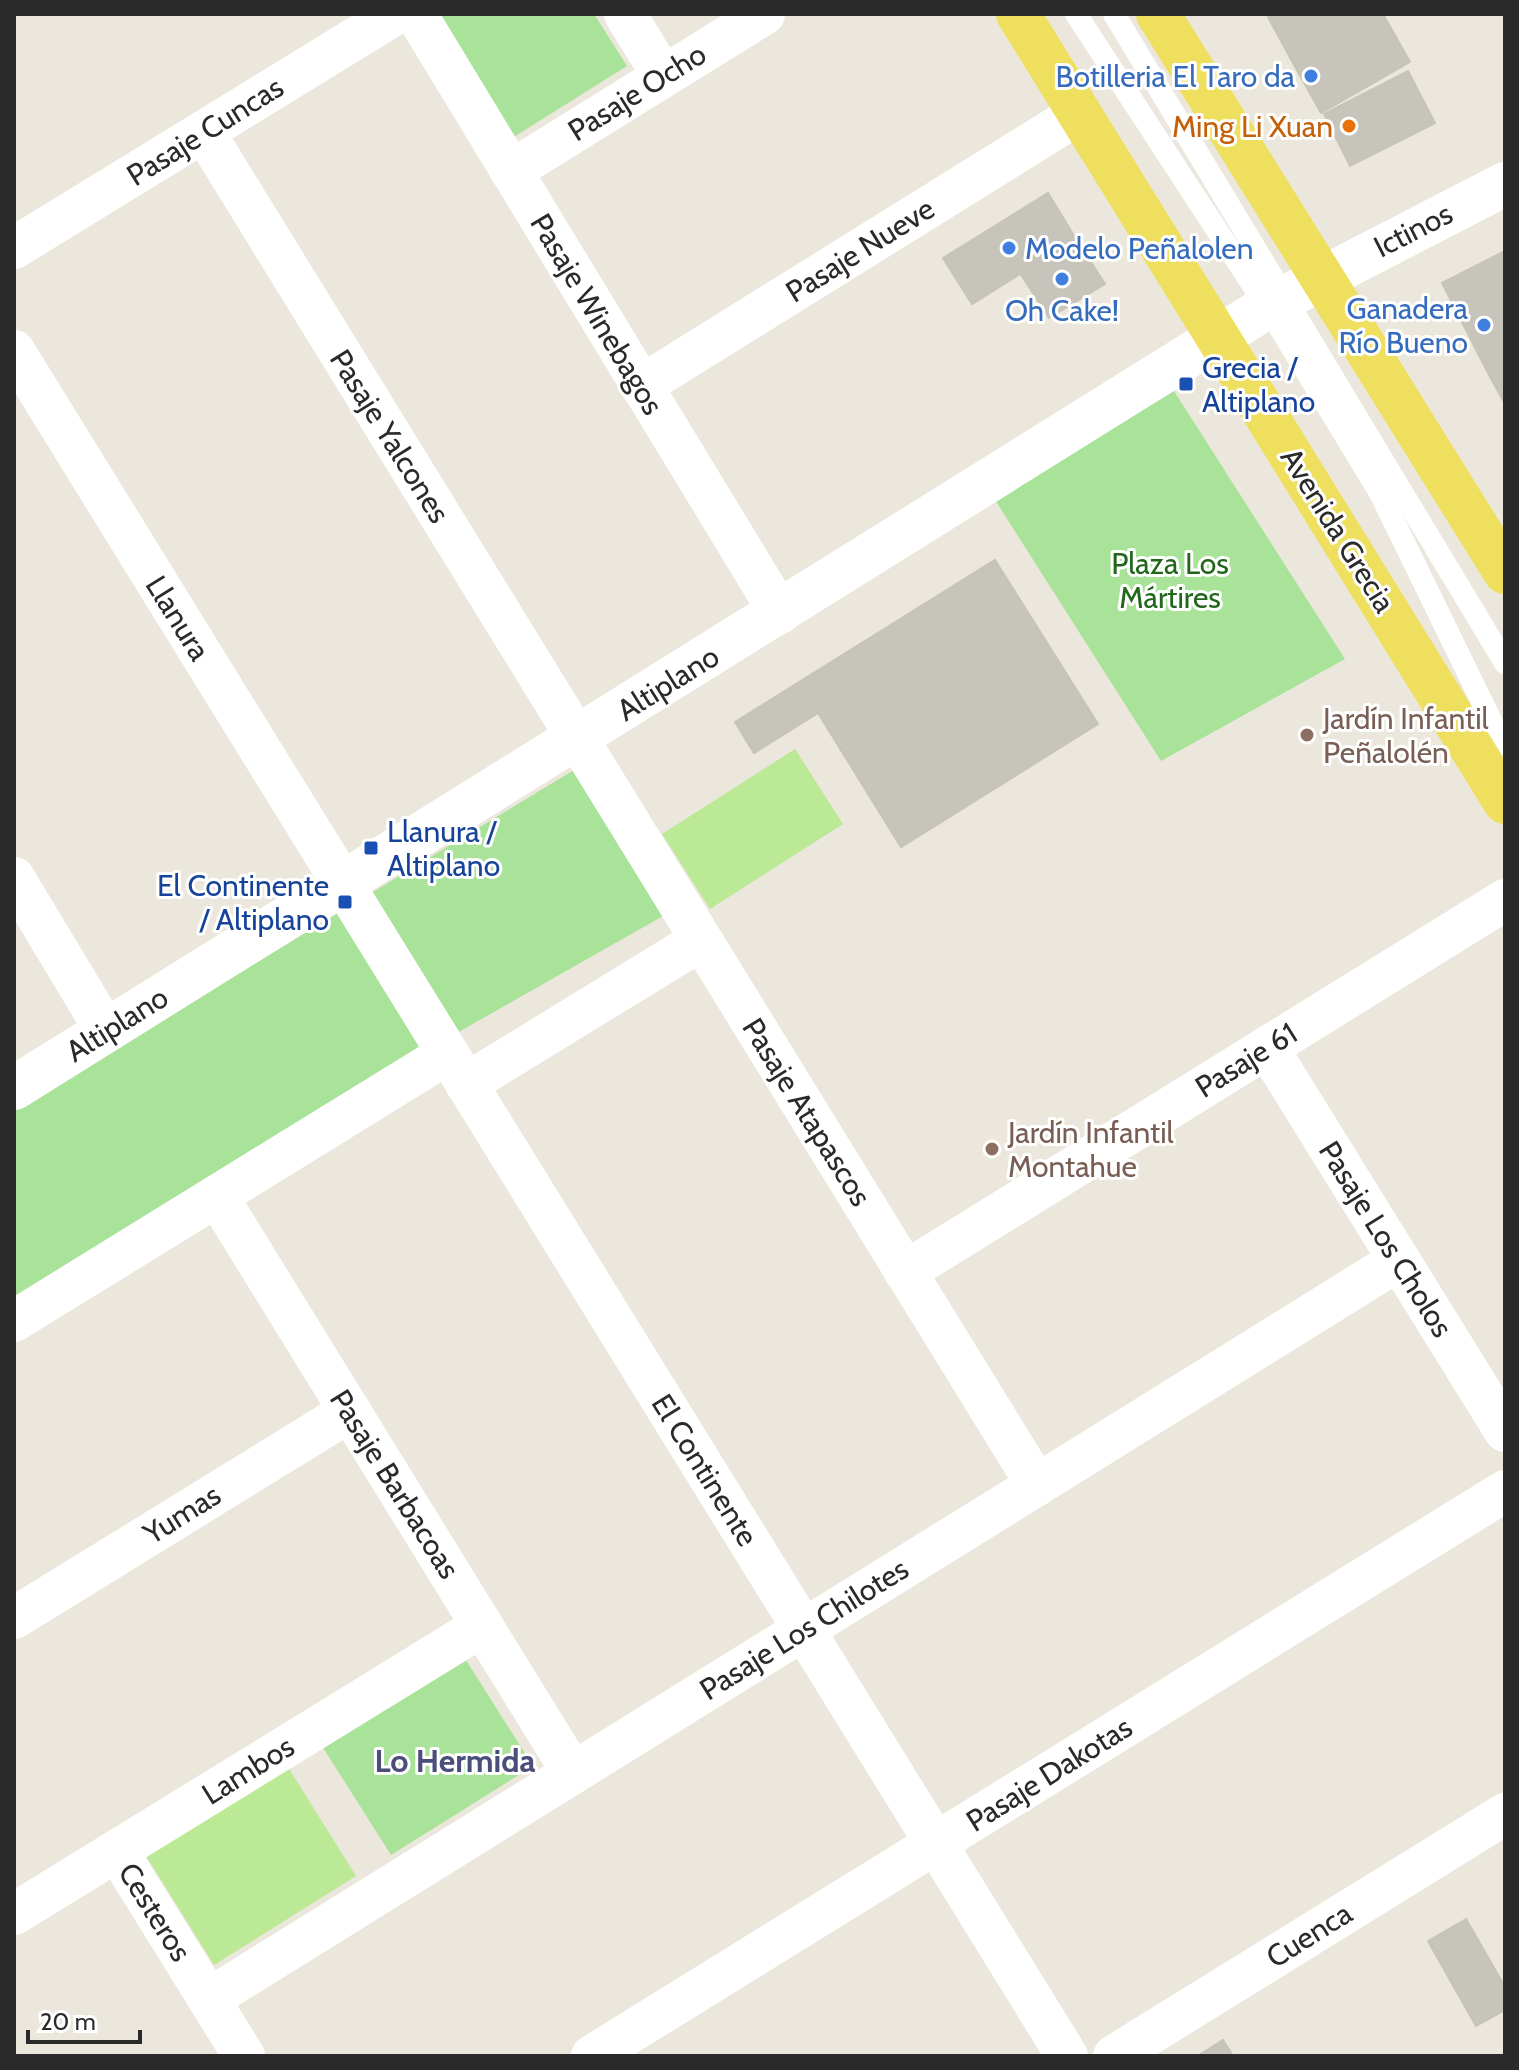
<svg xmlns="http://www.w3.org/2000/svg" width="1519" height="2070" font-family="Cabin,sans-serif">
  <rect width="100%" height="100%" fill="#ece7dc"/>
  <!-- green -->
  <g fill="#a9e299">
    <path d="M429,14H594L627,66L509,140Z"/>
    <path d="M1174,391L1345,659L1161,761L995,500Z"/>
    <path d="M574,770L663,916L441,1042L14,1300V1110Z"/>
    <path d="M464,1657L533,1766L391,1855L322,1746Z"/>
  </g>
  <!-- pitch -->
  <g fill="#bbe995">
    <path d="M795,749L843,824L710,909L662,834Z"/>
    <path d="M288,1767L356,1876L214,1965L146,1856Z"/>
  </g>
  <!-- building -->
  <g fill="#c7c4bb" stroke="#c7c3b6" stroke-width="2">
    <path d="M1273,14H1383L1384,16L1294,65L1268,17Z"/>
    <path d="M1384,16L1410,62L1321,113L1294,65Z"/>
    <path d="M1408,71L1435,123L1350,166L1324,114Z"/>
    <path d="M1048,193L1076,239L972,304L943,258Z"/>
    <path d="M1076,239L1105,284L1049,318L1020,273Z"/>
    <path d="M1505,251V367L1489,375L1442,283Z"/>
    <path d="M1505,367V404L1489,375Z"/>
    <path d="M995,560L1098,724L901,847L818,713L754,753L735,722Z"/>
    <path d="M1466,1919L1505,1987V2010L1476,2026L1428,1941Z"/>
    <path d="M1223,2040L1233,2056H1198Z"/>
  </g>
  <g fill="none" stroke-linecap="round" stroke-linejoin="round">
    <!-- service -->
    <g stroke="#fff" stroke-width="22">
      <path d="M1076,14L1267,307L1380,493L1505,749"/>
      <path d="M1114,14L1505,663"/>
    </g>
    <!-- minor -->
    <g stroke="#fff" stroke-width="42">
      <path d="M416,14L780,613"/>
      <path d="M625,14L663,76"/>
      <path d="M204,132L1037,1485"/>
      <path d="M511,171L764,14"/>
      <path d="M14,248L395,14"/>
      <path d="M14,351L1067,2056"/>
      <path d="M641,386L1080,113"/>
      <path d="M14,878L106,1031"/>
      <path d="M1267,1047L1505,1431"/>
      <path d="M466,1084L701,940"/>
      <path d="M217,1196L573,1773"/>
      <path d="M905,1272L1505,900"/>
      <path d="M14,1321L447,1054"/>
      <path d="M14,1618L350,1411"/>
      <path d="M117,1851L244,2056"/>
      <path d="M14,1914L482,1626"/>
      <path d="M209,1999L1399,1260"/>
      <path d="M592,2056L1505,1491"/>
      <path d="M1114,2056L1505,1814"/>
    </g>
    <!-- tertiary -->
    <path stroke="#fff" stroke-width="44" d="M14,1088L1267,307L1505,184"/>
    <!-- primary -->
    <g stroke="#efdf5e" stroke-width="44">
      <path d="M1018,14L1505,802"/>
      <path d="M1158,14L1505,572"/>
    </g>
  </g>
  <!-- markers -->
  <g fill="#3f7fe0" stroke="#fff" stroke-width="3">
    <circle cx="1311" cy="76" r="8"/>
    <circle cx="1009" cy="248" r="8"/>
    <circle cx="1062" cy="279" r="8"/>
    <circle cx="1484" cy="325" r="8"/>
  </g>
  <circle fill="#e8710a" stroke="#fff" stroke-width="3" cx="1349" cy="126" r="8"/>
  <g fill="#1a4fb4" stroke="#fff" stroke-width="3">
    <rect x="1178" y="376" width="16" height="16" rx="4"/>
    <rect x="363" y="840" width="16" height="16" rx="4"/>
    <rect x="337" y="894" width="16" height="16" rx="4"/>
  </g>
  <g fill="#8d6e63" stroke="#fff" stroke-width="3">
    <circle cx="1307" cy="735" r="8"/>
    <circle cx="992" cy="1149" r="8"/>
  </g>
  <g text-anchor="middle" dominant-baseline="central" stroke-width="6" stroke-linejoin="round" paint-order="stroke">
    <!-- shop labels -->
    <g font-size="30" fill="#366cbe" stroke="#fff" text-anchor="end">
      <text x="1295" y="76">Botilleria El Taro da</text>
      <text x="1025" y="248" text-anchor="start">Modelo Peñalolen</text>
      <text x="1468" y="308">Ganadera<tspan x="1468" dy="34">Río Bueno</tspan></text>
      <text x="1062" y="310" text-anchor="middle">Oh Cake!</text>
    </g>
    <!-- street labels -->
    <g font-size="30" fill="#2a2a2a" stroke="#fff">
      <text transform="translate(637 92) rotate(-32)">Pasaje Ocho</text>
      <text transform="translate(205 131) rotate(-32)">Pasaje Cuncas</text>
      <text transform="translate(1413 230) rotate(-27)">Ictinos</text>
      <text transform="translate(860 250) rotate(-32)">Pasaje Nueve</text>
      <text transform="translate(597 314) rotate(59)">Pasaje Winebagos</text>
      <text transform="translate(390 436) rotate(58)">Pasaje Yalcones</text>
      <text transform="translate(1338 530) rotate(58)">Avenida Grecia</text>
      <text transform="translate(178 618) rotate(58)">Llanura</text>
      <text transform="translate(668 683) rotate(-32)">Altiplano</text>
      <text transform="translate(117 1024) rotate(-32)">Altiplano</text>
      <text transform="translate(1246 1060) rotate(-32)">Pasaje 61</text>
      <text transform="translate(807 1112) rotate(58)">Pasaje Atapascos</text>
      <text transform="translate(1386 1239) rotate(58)">Pasaje Los Cholos</text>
      <text transform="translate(705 1470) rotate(58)">El Continente</text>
      <text transform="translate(395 1484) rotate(58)">Pasaje Barbacoas</text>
      <text transform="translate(182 1514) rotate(-32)">Yumas</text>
      <text transform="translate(804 1629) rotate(-32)">Pasaje Los Chilotes</text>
      <text transform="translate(248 1770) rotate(-32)">Lambos</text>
      <text transform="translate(1049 1774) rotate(-32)">Pasaje Dakotas</text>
      <text transform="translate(155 1912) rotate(58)">Cesteros</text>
      <text transform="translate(1309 1935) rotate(-32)">Cuenca</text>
    </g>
    <!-- food labels -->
    <g font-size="30" fill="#c56008" stroke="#fff" text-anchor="end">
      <text x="1333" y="126">Ming Li Xuan</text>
    </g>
    <!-- transit labels -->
    <g font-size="30" fill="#164399" stroke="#fff" text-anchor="start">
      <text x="1202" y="367">Grecia /<tspan x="1202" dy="34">Altiplano</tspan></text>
      <text x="387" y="831">Llanura /<tspan x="387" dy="34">Altiplano</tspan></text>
      <text x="329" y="885" text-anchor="end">El Continente<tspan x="329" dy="34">/ Altiplano</tspan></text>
    </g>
    <!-- park labels -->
    <g font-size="30" fill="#21661b" stroke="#fff">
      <text x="1170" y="563">Plaza Los<tspan x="1170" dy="34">Mártires</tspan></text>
    </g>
    <!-- education labels -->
    <g font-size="30" fill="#785e54" stroke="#fff" text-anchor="start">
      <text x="1323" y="718">Jardín Infantil<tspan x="1323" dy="34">Peñalolén</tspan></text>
      <text x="1008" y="1132">Jardín Infantil<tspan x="1008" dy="34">Montahue</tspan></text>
    </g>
    <!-- neighbourhood labels -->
    <g font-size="32" font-weight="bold" fill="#4b4d7a" stroke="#fff">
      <text x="455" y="1760">Lo Hermida</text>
    </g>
  </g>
  <!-- border -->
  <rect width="1519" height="2070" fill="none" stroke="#2a2a2a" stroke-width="32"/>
  <!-- scale -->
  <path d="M28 2030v12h112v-12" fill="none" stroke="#2a2a2a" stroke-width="4"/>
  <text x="40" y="2030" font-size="24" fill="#2a2a2a" stroke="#ffffff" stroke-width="6" paint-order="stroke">20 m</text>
</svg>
